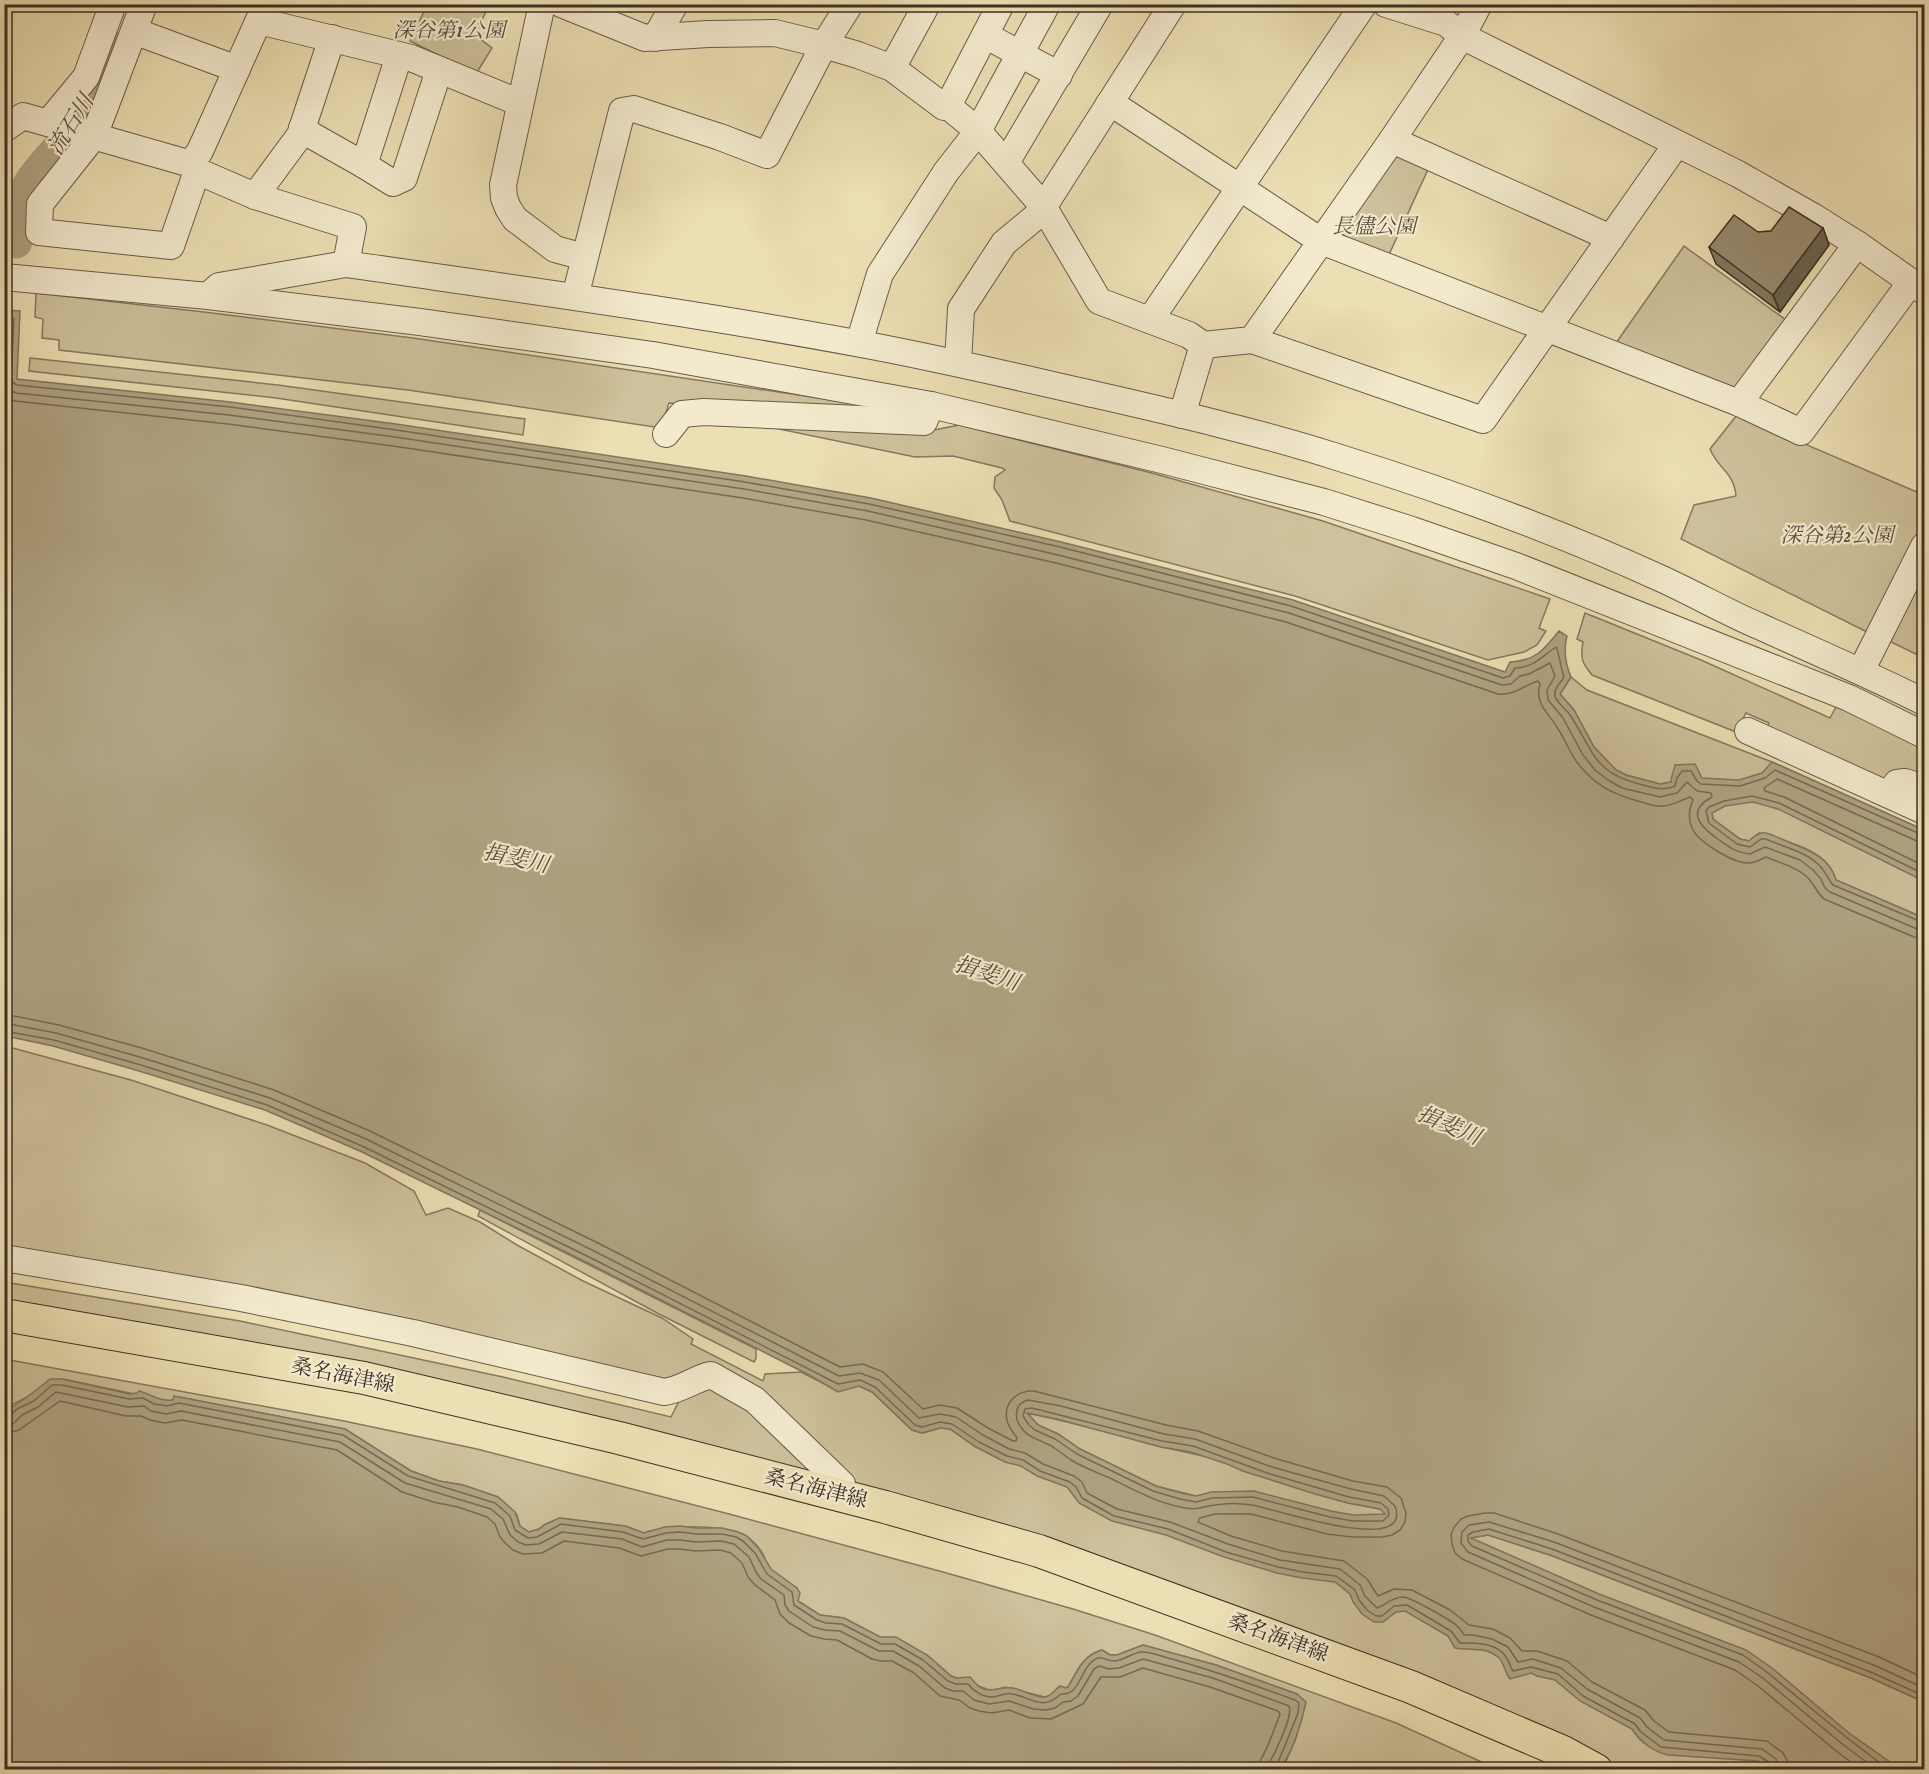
<svg xmlns="http://www.w3.org/2000/svg" width="1929" height="1774" font-family="'IM FELL DW Pica','Noto Serif JP',serif">
  <rect width="100%" height="100%" fill="#ecdfb3"/>
  <filter id="stains"><feTurbulence type="fractalNoise" baseFrequency=".00333" numOctaves="4"/><feColorMatrix values="0 0 0 0 .2 0 0 0 0 .09 0 0 0 0 .02 0 0 0 .5 -.17"/></filter>
  <radialGradient id="worn" r=".72"><stop offset=".6" stop-color="#630" stop-opacity="0"/><stop offset="1" stop-color="#630" stop-opacity=".3"/></radialGradient>
  <!-- green -->
  <g fill="#cec19b" stroke="#867860" stroke-width="1.5">
    <path d="M427,5H489L475,35L492,48L476,74L410,41Z"/>
    <path d="M1403,152L1430,165L1387,259L1344,243L1342,229L1391,157Z"/>
    <path d="M1684,246L1786,320L1732,391L1616,343Z"/>
    <path d="M36,293L204,312L413,338L900,410L713,407L669,403L661,428L408,390L59,350V340L42,338L43,319L35,317Z"/>
    <path d="M30,358L278,385L525,419L523,435L276,398L29,371Z"/>
    <path d="M1737,415L1924,495V526L1871,634L1681,539L1694,505L1736,496C1734,472 1718,469 1710,449Z"/>
    <path d="M716,416L929,431L959,425L1152,473L1323,521L1550,599L1539,628L1546,631L1537,645L1524,652L1488,660L1295,596L1010,521L1002,500L994,488L995,477L1005,470L1002,468L953,456L915,457Z"/>
    <path d="M1924,566V658L1887,640Z"/>
    <path d="M1585,613L1701,660L1830,718L1837,705L1924,747V781L1884,785L1766,730L1769,723L1746,713L1736,732L1592,675C1582,663 1580,658 1583,642L1577,639Z"/>
    <path d="M1571,677L1587,690L1772,762L1924,830V918L1836,880C1828,849 1785,841 1759,833L1749,841L1740,839L1713,819L1712,813L1671,782L1660,784L1626,775L1616,770L1594,747L1574,710L1560,694Z"/>
    <path d="M5,1046L131,1080L267,1125L365,1163L414,1191L426,1215L448,1208L480,1222L517,1245L583,1281L662,1318L693,1339L691,1344L763,1381L765,1374L801,1372L838,1391L859,1386L872,1392L912,1430L922,1433L941,1428L950,1429L976,1447L1021,1466L1356,1580L1787,1769H1623L1563,1740L1409,1671L1048,1537L882,1494L821,1480L5,1306L4,1282L240,1321L503,1377L671,1417L679,1401L5,1251Z"/>
    <path d="M480,1210L756,1349V1358L754,1362L659,1314L478,1216Z"/>
    <path d="M4,1359L344,1421L477,1449L733,1515L943,1572L1073,1609L1155,1635L1396,1723L1497,1769H1279L1286,1761L1297,1735V1694L1216,1665L1143,1645L1117,1655H1110L1102,1650C1083,1655 1077,1671 1068,1687L1066,1688L1060,1686L1051,1695L1045,1697L1005,1687L992,1691L951,1676L927,1655L880,1637L844,1618L820,1615L798,1601L797,1588C788,1582 773,1575 767,1565C766,1563 765,1558 764,1556C761,1550 755,1543 749,1538C732,1523 665,1525 644,1533L625,1526L560,1518L544,1525L539,1529L529,1532L520,1526L517,1515L498,1497L463,1485L439,1481L411,1471L345,1429L174,1396L173,1400L168,1401L63,1379L13,1404L5,1412Z"/>
    <path d="M1027,1413C1071,1422 1115,1434 1158,1446C1189,1454 1214,1455 1243,1471L1348,1503L1380,1509L1470,1538L1488,1535L1550,1555L1871,1678L1924,1702V1769H1864L1196,1496L1156,1486L1080,1449L1058,1434L1038,1425Z"/>
  </g>
  <!-- water -->
  <g fill="#b0a483" stroke="#82765e" stroke-width="1.5" fill-rule="evenodd">
    <path d="M5,310L20,311L17,379L230,402L396,424L746,476L871,498L1061,542L1293,600L1505,672L1510,662C1535,661 1544,650 1559,631L1567,636C1563,651 1565,663 1571,677L1560,694L1574,710L1594,747L1616,770L1626,775L1660,784L1671,782C1671,775 1674,772 1675,765L1695,764L1702,778L1739,780L1762,773L1772,762L1924,830V881L1778,809L1753,802L1725,806L1712,813L1713,819L1740,839L1749,841C1752,838 1757,834 1761,833C1768,831 1777,838 1784,840C1804,849 1829,855 1836,880L1924,918V1702L1871,1678L1550,1555L1488,1535L1471,1538L1599,1594L1746,1650L1772,1668L1849,1733L1900,1769H1767L1758,1761L1668,1755C1654,1752 1640,1742 1632,1729L1580,1701L1555,1680L1537,1676L1531,1673L1510,1679C1504,1672 1505,1663 1498,1657C1485,1646 1470,1651 1455,1648L1448,1636L1405,1611L1396,1612L1383,1622H1374L1362,1614L1353,1602L1350,1594L1335,1582L1302,1578L1277,1573L1224,1557L1166,1535L1112,1521L1079,1503L1067,1487L1037,1476L1021,1466L1005,1462L976,1447L950,1429L940,1428L922,1433L912,1430L872,1392L859,1386L838,1392L811,1376L588,1263L360,1151L265,1110L139,1071L53,1046L5,1036ZM1027,1413L1057,1419L1161,1447L1191,1452L1227,1464L1243,1471L1315,1494L1348,1503L1380,1509L1385,1514L1353,1515L1331,1511L1254,1491L1211,1492L1196,1496L1181,1493L1156,1486L1080,1449L1058,1434L1038,1425Z"/>
    <path d="M50,1379H62L130,1394L137,1393L139,1391C151,1394 160,1402 173,1400L174,1396L345,1429L411,1471L439,1481L463,1485L498,1497L515,1512L520,1526L529,1532L539,1529L544,1525L559,1518L625,1526L644,1533L665,1527L680,1526L696,1528H722L738,1532L747,1536L759,1549L771,1569L797,1588L800,1593L798,1601L801,1603L820,1615L844,1618L880,1637H896L927,1655L951,1676L956,1678L970,1677C975,1682 977,1687 984,1689C994,1692 1003,1686 1013,1688C1024,1690 1034,1698 1045,1697C1052,1696 1055,1689 1060,1686L1066,1688L1068,1687C1077,1672 1083,1655 1102,1650L1110,1655H1117L1143,1645L1216,1665L1297,1694L1306,1702C1302,1722 1292,1755 1279,1770L5,1769V1412C20,1402 36,1391 50,1379Z"/>
  </g>
  <g fill="none" stroke-linecap="round" stroke-linejoin="round">
    <!-- shore -->
    <g stroke="#766a54" stroke-width="1.5">
      <path d="M4,316L12,317L14,319L11,378L12,382L17,385L230,407L396,430L745,482L869,504L1060,547L1291,606L1503,678L1510,676L1515,668C1535,667 1541,657 1556,647C1559,652 1561,669 1564,677C1562,681 1555,687 1555,693C1553,700 1566,709 1570,715C1595,753 1593,773 1643,785C1655,788 1663,791 1675,786L1677,778L1682,771H1691L1697,781L1701,784L1740,786L1765,778L1775,770L1920,834L1924,835"/>
      <path d="M4,384L10,390L16,393L229,415L395,437L744,489L868,511L1058,555L1289,613L1502,685L1511,684L1520,676L1529,674L1550,663L1555,676L1547,690L1548,700L1563,718L1583,755L1595,770L1608,780L1622,788L1660,797L1677,793L1687,782L1697,791L1711,793L1712,797C1684,812 1702,828 1719,840C1729,847 1737,853 1750,854L1765,847L1800,860L1813,870L1821,879L1825,888L1830,892L1917,929L1924,930"/>
      <path d="M4,397L15,401L228,424L393,446L743,498L866,520L1056,563L1286,622L1498,694C1514,696 1524,685 1538,681L1540,684C1534,704 1549,713 1558,729C1565,739 1569,751 1576,761C1595,786 1612,794 1641,802C1649,804 1656,807 1664,806C1674,805 1681,800 1690,797L1693,800C1689,809 1688,819 1692,828C1698,842 1733,863 1748,863C1755,863 1760,860 1766,857C1779,863 1795,866 1806,876C1814,883 1816,892 1824,899L1914,937L1924,939"/>
      <path d="M1924,842L1917,841L1777,779L1764,788L1765,791L1784,797L1924,866"/>
      <path d="M1924,874L1779,803L1752,796L1724,801L1709,807L1706,811L1709,823L1737,844L1750,847L1761,839H1766C1783,847 1805,851 1819,865C1825,871 1828,879 1833,885L1924,923"/>
      <path d="M4,1014L59,1025L145,1049L274,1090L370,1131L598,1243L840,1367L863,1364L883,1372L923,1409L940,1405L957,1408L988,1428L1013,1441H1016L1017,1438C1013,1432 1008,1427 1007,1420C1003,1402 1018,1390 1034,1391L1166,1425L1198,1431L1274,1458L1353,1481L1387,1487L1401,1498L1406,1513L1405,1522L1400,1530L1392,1535L1383,1537H1352L1327,1534L1251,1514H1215L1200,1518L1198,1522L1231,1536L1282,1551L1344,1561L1367,1579L1378,1596L1394,1589L1412,1590L1450,1610L1469,1625L1493,1629L1510,1638L1522,1651H1537L1567,1661L1592,1682L1645,1710L1654,1721L1669,1732L1767,1741L1783,1753L1788,1762L1789,1770"/>
      <path d="M4,1023L56,1033L143,1058L270,1098L366,1139L594,1251L839,1376L860,1373L879,1380L919,1418L940,1414L956,1417L983,1435L1009,1449L1025,1453L1043,1464L1074,1476L1082,1482L1087,1493L1117,1509L1170,1522L1228,1544L1280,1560L1340,1569L1360,1585L1365,1596L1377,1608C1386,1605 1392,1597 1403,1597C1410,1597 1453,1621 1458,1627C1461,1629 1462,1632 1464,1635H1473L1492,1639L1508,1647L1518,1662L1533,1659L1561,1668L1587,1689L1640,1718L1647,1727L1664,1740L1762,1749L1776,1759L1779,1770"/>
      <path d="M4,1031L54,1040L141,1065L267,1105L362,1146L591,1258L838,1384L860,1380L875,1387L915,1425L922,1427L940,1422L952,1424L979,1442L1007,1456L1023,1460L1040,1471L1070,1482L1076,1487L1082,1498L1114,1516L1168,1529L1226,1552L1278,1567L1303,1572L1336,1576L1355,1590L1359,1600L1367,1610L1376,1616H1382L1394,1606L1407,1605L1451,1631L1460,1643C1474,1643 1492,1642 1503,1653C1508,1658 1510,1666 1513,1671L1531,1667L1558,1674L1583,1696L1635,1724L1641,1732L1661,1747L1759,1756L1770,1763L1772,1770"/>
      <path d="M1028,1400L1061,1406L1164,1434L1195,1439L1272,1467L1351,1489L1384,1496L1395,1506C1414,1558 1269,1507 1252,1505C1240,1503 1227,1503 1215,1505C1200,1507 1197,1511 1180,1507C1156,1502 1134,1490 1112,1479C1099,1473 1084,1468 1071,1460C1065,1456 1059,1451 1053,1447C1043,1441 1032,1439 1025,1432C1014,1421 1012,1405 1028,1400Z"/>
      <path d="M1032,1408L1162,1441L1193,1446L1270,1474L1349,1497L1381,1503L1388,1509L1389,1515L1383,1521H1353L1330,1517L1253,1497L1212,1498L1196,1502L1180,1499L1153,1491L1077,1454L1055,1439L1035,1430L1029,1425L1023,1416L1025,1409Z"/>
      <path d="M4,1417L10,1416L17,1409L34,1401L52,1385H62L129,1399L143,1398L154,1404L167,1406L179,1403L343,1435L408,1476L495,1503L510,1516L515,1530L528,1538L537,1537L561,1524L623,1532L643,1539L666,1533L680,1532L696,1534H722L736,1537L743,1541L755,1553L767,1574L792,1592L794,1605L817,1620L826,1623L842,1624L881,1644H895L923,1660L948,1681L956,1684H968C973,1691 983,1697 992,1697C999,1697 1005,1692 1012,1694C1031,1697 1042,1712 1061,1694C1082,1696 1080,1664 1098,1658C1103,1656 1108,1662 1115,1661C1124,1660 1132,1653 1141,1652C1150,1651 1163,1657 1172,1659C1214,1671 1254,1685 1295,1700L1299,1703L1298,1713L1275,1770"/>
      <path d="M4,1425L14,1423L22,1415L38,1407L56,1392L128,1407L144,1406L151,1411L166,1414L181,1411L340,1442L405,1483L491,1509L503,1519L510,1535L518,1542L526,1545L539,1544L562,1532L622,1539L642,1547L667,1540H680L696,1542L721,1541L734,1544L749,1557L756,1572L761,1579L784,1595L785,1605L789,1611L813,1627L825,1630L840,1631L879,1651H893L919,1666L945,1688L953,1691H963L974,1700L989,1704L1009,1701L1033,1709L1046,1710L1055,1708L1063,1702L1071,1701L1078,1696L1094,1669L1099,1666L1109,1669L1119,1668L1143,1659L1213,1678L1289,1706C1293,1715 1280,1741 1275,1752C1272,1759 1268,1762 1267,1770"/>
      <path d="M4,1434L19,1430L60,1401L126,1416H141L150,1420L165,1423L182,1420L337,1450L402,1492L433,1502L458,1507L487,1517L495,1524L500,1537L505,1543L513,1550L523,1554L542,1553L564,1541L619,1548L641,1556L668,1549H679L696,1551L720,1550L731,1553L742,1563L748,1577L755,1585L775,1600L780,1614L789,1623L811,1636L824,1639L837,1640L872,1659L881,1661H892L914,1673L940,1696L959,1700L970,1708L979,1711L992,1713L1009,1710L1030,1718L1051,1719L1083,1704L1101,1677H1120L1143,1668L1210,1687L1278,1711L1280,1714C1276,1725 1272,1736 1267,1747C1264,1755 1259,1760 1258,1770"/>
      <path d="M1861,1770L1835,1750L1758,1686L1735,1670L1591,1615L1462,1559L1455,1553L1452,1544L1451,1534L1455,1526L1461,1519L1468,1516L1485,1513H1494L1558,1534L1879,1657L1924,1678"/>
      <path d="M1877,1770L1841,1743L1764,1679L1739,1662L1594,1607L1468,1552L1461,1543L1462,1532L1469,1525L1489,1522L1554,1542L1876,1666L1924,1688"/>
      <path d="M1889,1770L1846,1737L1768,1673L1743,1655L1597,1600L1472,1546L1468,1541V1535L1473,1532L1489,1529L1552,1549L1873,1673L1924,1696"/>
    </g>
    <!-- river -->
    <path stroke="#b0a483" stroke-width="33" d="M16,242C17,229 17,213 21,201C32,170 62,150 78,123C93,97 96,73 107,45"/>
    <defs>
      <g id="minor">
        <path d="M144,4L94,136L40,204L39,232L171,246L197,171"/>
        <path d="M542,4L503,185L504,198L508,208L515,219L555,249L584,257"/>
        <path d="M561,4L645,38L708,34L775,33L824,45L858,55L892,68L944,107L948,106L978,131L1043,206L1099,301L1189,335L1203,345L1252,340L1392,140L1462,36L1479,4"/>
        <path d="M1386,4L1446,23L1462,36L1738,174L1814,217L1857,244L1924,291"/>
        <path d="M259,21L411,58L520,103"/>
        <path d="M134,31L237,69"/>
        <path d="M985,35L1059,75"/>
        <path d="M655,38L675,4"/>
        <path d="M399,56L364,165L393,183L404,178L439,70"/>
        <path d="M892,68L927,4"/>
        <path d="M1109,104L1120,109L1321,241L1739,403L1801,432L1911,282"/>
        <path d="M948,106L1001,4"/>
        <path d="M48,123L86,77L113,4"/>
        <path d="M302,128L311,135L364,165"/>
        <path d="M4,129L23,116L191,164L200,151L266,4"/>
        <path d="M1392,140L1611,238"/>
        <path d="M1006,163L1100,4"/>
        <path d="M191,164L197,171L255,196L353,227L346,264C518,289 690,312 861,344C938,358 1013,376 1088,393C1171,412 1255,431 1337,457C1447,491 1557,531 1662,579C1695,594 1726,612 1759,626C1814,651 1870,675 1924,702"/>
        <path d="M255,196L300,135L332,38"/>
        <path d="M4,277L208,296L420,322L653,355L931,405L1162,460L1324,502L1412,530L1516,566L1849,698L1924,735"/>
        <path d="M210,294L219,286L346,264"/>
        <path d="M575,297L622,111L634,109L720,137L767,155L824,45L850,4"/>
        <path d="M1150,320L1364,4"/>
        <path d="M1252,340L1483,420L1676,145"/>
        <path d="M859,343L880,274L946,172L978,131L1047,4"/>
        <path d="M958,363L961,309L1004,243L1039,214L1173,4"/>
        <path d="M1739,403L1857,244"/>
        <path d="M1182,415L1203,345"/>
        <path d="M666,434L682,414L704,412L924,422L931,405"/>
        <path d="M1861,671L1924,546"/>
        <path d="M1748,731L1924,811"/>
        <path d="M1888,794L1897,783L1905,782L1924,788"/>
        <path d="M4,1258L241,1298L413,1333L664,1392C681,1390 694,1379 711,1375L755,1400L842,1484L841,1495"/>
      </g>
      <path id="major" d="M4,1315L364,1378L619,1438L885,1507L1039,1551L1411,1687L1563,1752L1596,1770"/>
    </defs>
    <!-- minor casing -->
    <use href="#minor" stroke="#695c49" stroke-width="28"/>
    <!-- major casing -->
    <use href="#major" stroke="#3d3026" stroke-width="34"/>
    <!-- minor -->
    <use href="#minor" stroke="#f3eace" stroke-width="26"/>
    <!-- major -->
    <use href="#major" stroke="#ecdfb3" stroke-width="32"/>
  </g>
  <!-- wall -->
  <path fill="#83785f" stroke="#3d3026" stroke-width="1.5" d="M1823,228L1829,245L1780,312L1716,264L1709,247L1758,232Z"/>
  <!-- shaded-wall -->
  <path fill="#6a614e" stroke="#3d3026" stroke-width="1.5" d="M1823,228L1829,245L1780,312L1773,295Z"/>
  <!-- building -->
  <path fill="#988b6f" stroke="#3d3026" stroke-width="1.5" d="M1789,207L1823,228L1773,295L1709,247L1734,215L1758,232L1771,231Z"/>
  <g text-anchor="middle" dominant-baseline="central" stroke-width="4.5" stroke-linejoin="round" paint-order="stroke">
    <!-- park labels -->
    <g font-size="21" font-style="italic" fill="#5a4d3d" stroke="#f3eace">
      <text x="449" y="31">深谷第1公園</text>
      <text x="1374" y="227">長儘公園</text>
      <text x="1837" y="536">深谷第2公園</text>
    </g>
    <!-- street labels -->
    <g font-size="21" fill="#3d3026" stroke="#f3eace">
      <text transform="translate(343 1376) rotate(11)">桑名海津線</text>
      <text transform="translate(816 1489) rotate(14)">桑名海津線</text>
      <text transform="translate(1278 1638) rotate(20)">桑名海津線</text>
    </g>
    <!-- water labels -->
    <g font-size="22" font-style="italic" fill="#5a4d3d" stroke="#f3eace">
      <text transform="translate(71 125) rotate(-58)">流石川</text>
      <text transform="translate(516 859) rotate(12)">揖斐川</text>
      <text transform="translate(987 974) rotate(18)">揖斐川</text>
      <text transform="translate(1449 1126) rotate(23)">揖斐川</text>
    </g>
  </g>
  <!-- margin -->
  <rect width="1929" height="1774" fill="none" stroke="#ecdfb3" stroke-width="24"/>
  <rect x="6" y="6" width="1917" height="1762" fill="none" stroke="#3d3026" stroke-width="3"/>
  <rect x="12" y="12" width="1905" height="1750" fill="none" stroke="#3d3026" stroke-width="1.5"/>
  <rect width="100%" height="100%" filter="url(#stains)"/>
  <rect width="100%" height="100%" fill="url(#worn)"/>
</svg>
